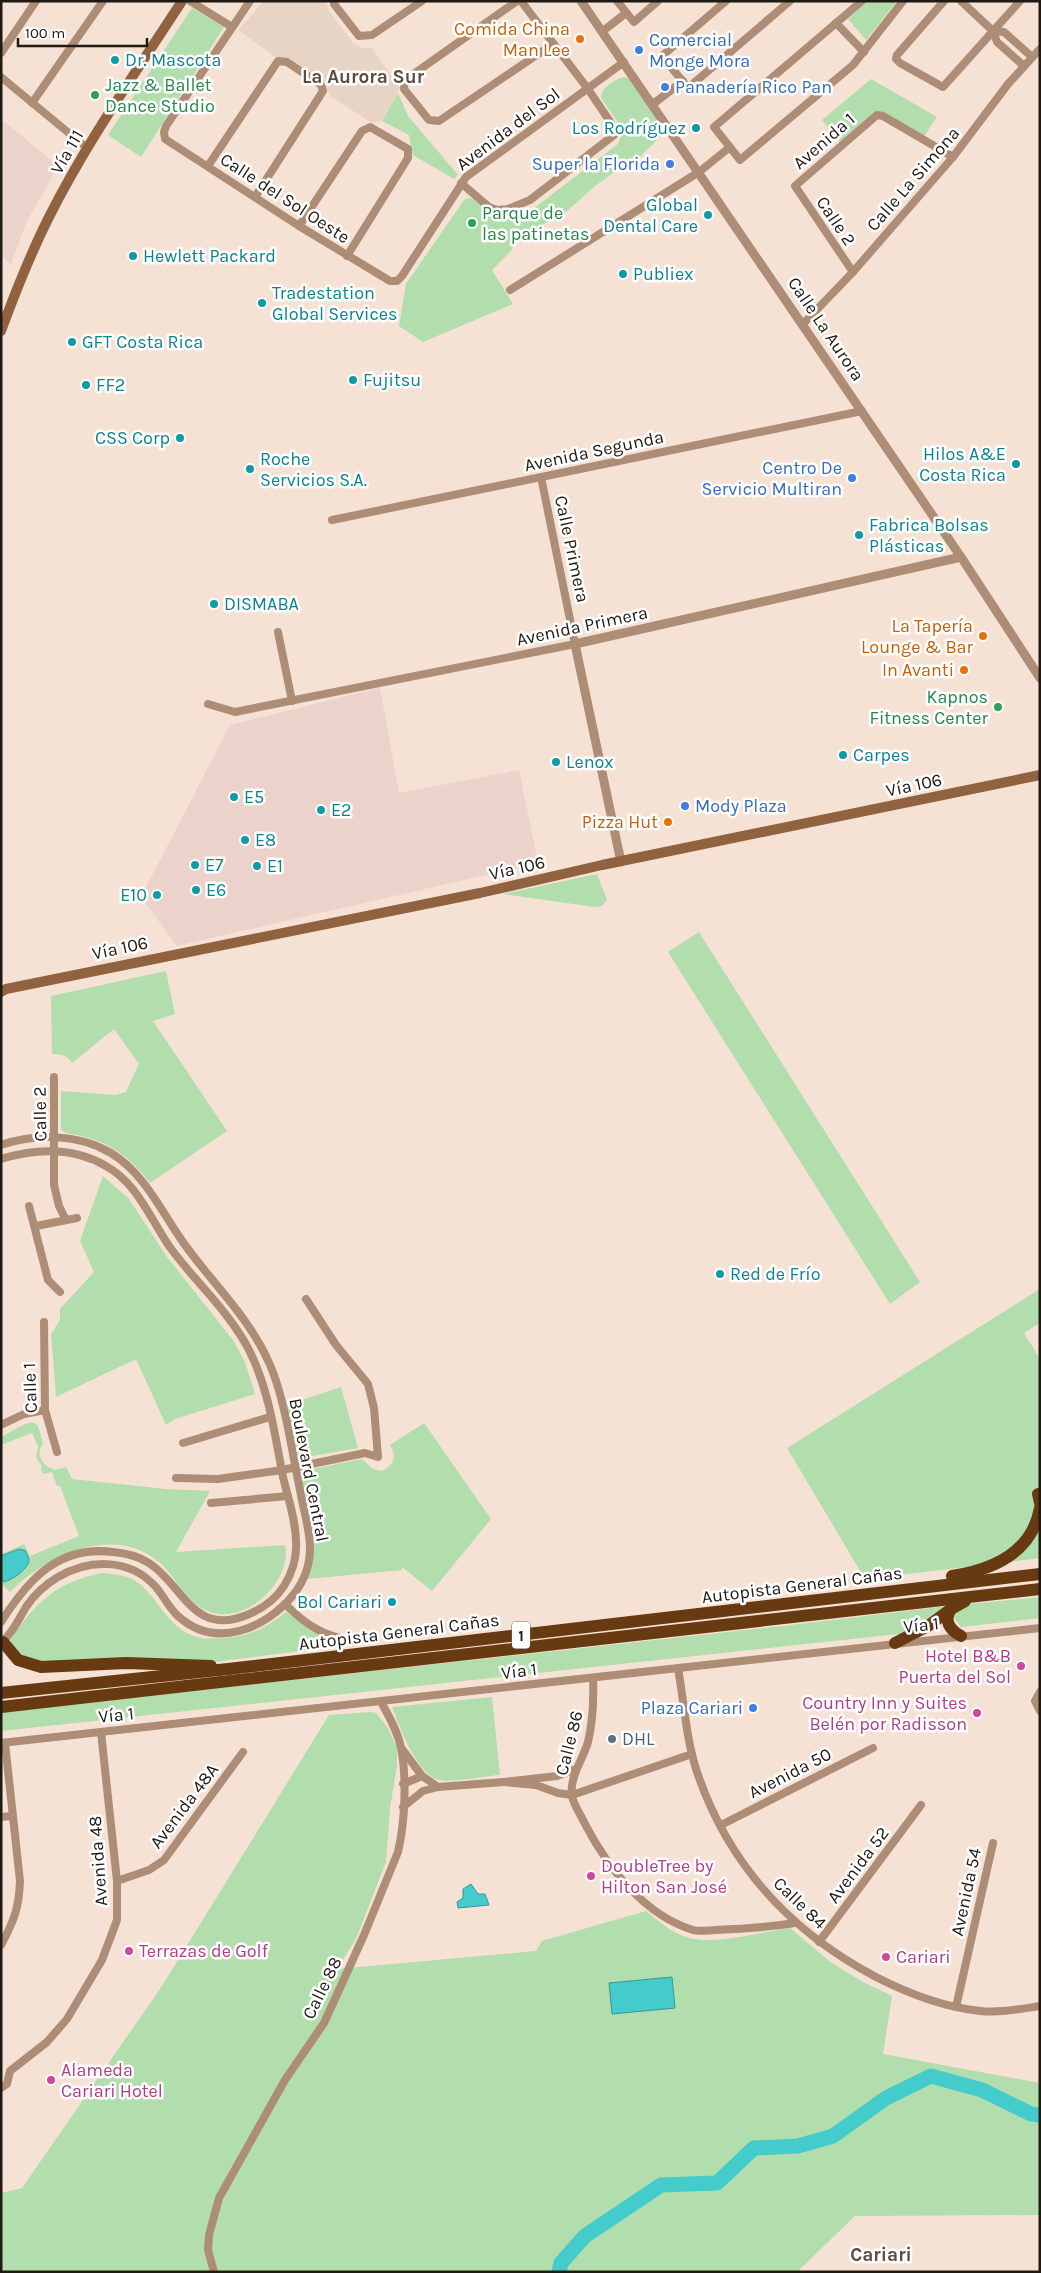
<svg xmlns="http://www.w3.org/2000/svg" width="1041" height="2273" font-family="Karla,sans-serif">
  <rect width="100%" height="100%" fill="#f5e2d5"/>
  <!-- commercial -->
  <g fill="#ebd2ca">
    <path d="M1,119L58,166L26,223L11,264L1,256Z"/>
    <path d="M380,688L399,793L519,770L538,863L177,946L141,897L230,725Z"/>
  </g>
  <!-- education -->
  <path fill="#e8d4c5" d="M264,1H326L329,11L353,43L363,48H372L400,88L382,121L372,123L330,96L323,82L287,58H277L238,30Z"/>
  <!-- green -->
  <g fill="#b2ddac">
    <path d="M868,1H897L866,40L848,19Z"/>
    <path d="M192,8L224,27L141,157L108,135Z"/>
    <path d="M624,77L628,78L665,132L631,166L613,173L595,186L567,211L519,238L510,252L492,270L513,304L423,342L399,326L406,284L464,200L468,198L474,199C497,216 500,226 529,212L618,144L622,134L621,127L601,98C601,88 615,79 624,77Z"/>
    <path d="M871,79L937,117L924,136L879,111H876L840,142L822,120Z"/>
    <path d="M398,93L408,116L458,175L454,179L413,155L409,135L382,121Z"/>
    <path d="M597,874L607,900L602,906L594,907L503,894Z"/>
    <path d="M699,932L920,1282L890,1304L668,952Z"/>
    <path d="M166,971L175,1014L153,1021L227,1131L150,1183C127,1152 104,1139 66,1133L61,1130V1091L116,1095L126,1092L139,1064L114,1029L72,1063C67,1055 61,1054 52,1054L51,996Z"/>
    <path d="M103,1176L129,1199L167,1257L233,1340L245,1362L255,1394L175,1419L166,1425L136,1359L56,1397L51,1334L60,1320V1309L94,1272L80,1241Z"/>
    <path d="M1040,1289V1323L1024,1333L1040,1359V1558L865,1579L787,1448Z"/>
    <path d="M341,1387L358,1448L301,1458L297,1453L287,1405Z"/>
    <path d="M33,1422L38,1426L43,1443C35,1455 42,1466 55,1470L66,1467L72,1479L166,1489L210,1491L176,1552L285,1545C293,1581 246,1625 210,1612C187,1604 176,1577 159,1562C113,1523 45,1556 10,1592L1,1583V1554L24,1544L30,1556L79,1536L60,1486H57L52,1472L43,1474L41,1470L42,1466L36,1458L38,1446L32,1433L1,1445V1437L25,1424Z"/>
    <path d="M424,1423L491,1519L432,1591L402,1567V1570L307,1579L314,1547L313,1530L301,1478L303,1473L308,1470L362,1459L373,1469L382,1471C394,1465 397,1456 390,1445Z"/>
    <path d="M102,1573C112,1574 123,1575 132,1579C157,1593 166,1627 194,1636C203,1640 214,1638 224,1638C252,1636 265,1628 286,1612L312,1632L347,1645L215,1662L39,1664L26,1659L9,1643C33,1604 56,1582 102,1573Z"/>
    <path d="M1040,1597V1618L961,1627L951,1614L970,1604Z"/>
    <path d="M948,1606L907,1633L1,1731V1712L791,1625Z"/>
    <path d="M492,1697L500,1775C487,1776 449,1783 439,1780C416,1774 400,1727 392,1707Z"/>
    <path d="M371,1712L376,1713L388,1728L397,1748V1766L390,1808L386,1862L356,1939L337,1969L536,1951L542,1941L646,1911C658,1921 673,1934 689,1938C718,1945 760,1932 790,1928L829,1961L861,1981L892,1996L883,2054L1040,2083V2215L855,2216L797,2272H1V2193L22,2188L162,1986L329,1715Z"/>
  </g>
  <!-- water -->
  <g fill="#44cbcb" stroke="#399694">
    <path d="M19,1549L26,1551C26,1552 29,1559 29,1559C30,1568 12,1580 4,1582L1,1578V1556Z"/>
    <path d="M471,1884L478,1894H485L489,1905L458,1908L457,1902L463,1898V1889Z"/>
    <path d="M672,1977L675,2008L612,2014L609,1983Z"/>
  </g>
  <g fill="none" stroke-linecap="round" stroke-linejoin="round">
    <!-- river -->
    <path stroke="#44cbcb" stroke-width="15" d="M559,2272L561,2263L585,2236L661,2185L717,2183L754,2148L798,2146L833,2136L886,2098L931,2076L982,2090L1031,2114L1040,2115"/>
    <!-- minor -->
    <g stroke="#ad8d76" stroke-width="8">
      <path d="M190,1L232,27"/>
      <path d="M250,1L166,126L164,132L165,139L299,226L390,281H397L402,276L466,177L624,62"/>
      <path d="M334,1V4L359,36L372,35L422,1"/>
      <path d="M517,1L405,80L404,89L429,120L439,121L553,44"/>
      <path d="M617,1L634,22L658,1"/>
      <path d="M726,1L662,56L688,88L790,1"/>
      <path d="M862,1L714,127L740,160L853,65L903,1"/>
      <path d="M944,1L897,55L896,59L900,63L943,87L1020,1"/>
      <path d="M961,1L993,31L997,42L1024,66"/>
      <path d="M836,23L864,52"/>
      <path d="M603,31L626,13"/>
      <path d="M993,31L1004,32L1032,57"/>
      <path d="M1,53L36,1"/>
      <path d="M1,77L87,148"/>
      <path d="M32,103L103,1"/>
      <path d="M653,104L683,81"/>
      <path d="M208,166L278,61L287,62L321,85L323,91L255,197"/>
      <path d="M461,183L489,207L497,210L508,209L530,200L614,135L615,129L588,89L521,1"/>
      <path d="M299,226L362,131L370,127L408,149V158L347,256"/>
      <path d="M853,272L795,186L877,115L883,116L953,157"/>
      <path d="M510,290L699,172L730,147"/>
      <path d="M803,324L853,272L953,157L1008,84L1040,49"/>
      <path d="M332,520L862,411"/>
      <path d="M278,632L292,701"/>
      <path d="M208,704L235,712L575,644L541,477"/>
      <path d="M54,1077V1185L59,1206L66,1220"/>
      <path d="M1,1145C37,1133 79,1134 111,1153C147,1175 163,1216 188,1249C216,1287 251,1320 270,1365C285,1399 292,1453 300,1490C303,1509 310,1529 310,1548C310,1564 304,1581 294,1594C266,1629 215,1650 178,1616C168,1607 163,1594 154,1585C128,1558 89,1559 58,1577C46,1584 34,1595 26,1607C18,1620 13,1633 1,1643"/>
      <path d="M1,1159C35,1148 74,1147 106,1166C137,1183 150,1218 169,1246C195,1282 229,1311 249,1350C269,1389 275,1436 283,1477C288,1498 296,1521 296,1542C297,1558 292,1573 284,1586C275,1600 262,1609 247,1615C193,1637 184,1586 149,1563C138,1556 125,1553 113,1552C58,1545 28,1580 1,1622"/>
      <path d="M29,1206L48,1280L60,1292"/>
      <path d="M36,1226L77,1218"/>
      <path d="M44,1322L45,1410L57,1452"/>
      <path d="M1,1425L24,1414L45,1410"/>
      <path d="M183,1443L270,1417"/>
      <path d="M176,1478L218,1479L282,1470L365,1453L378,1457L374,1408L368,1384L336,1345L306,1299"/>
      <path d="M211,1503L288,1496"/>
      <path d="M285,1604C305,1624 322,1636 351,1640"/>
      <path d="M678,1668C684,1702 686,1739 697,1772C728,1864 791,1932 876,1977C909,1994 943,2007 980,2011C1000,2013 1020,2009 1040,2006"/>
      <path d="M593,1678C594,1700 593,1720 588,1742C583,1759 569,1778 572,1796C574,1806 581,1815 585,1824C608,1868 644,1915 693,1930C700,1932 709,1930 716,1930C743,1929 769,1927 795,1923"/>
      <path d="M1040,1692L1035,1701L1040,1711"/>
      <path d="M1,1743L1040,1628"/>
      <path d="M402,1749L422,1776L438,1787L504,1782"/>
      <path d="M576,1769L557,1776L504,1782L536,1785L558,1793L572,1795L692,1754"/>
      <path d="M403,1784L422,1776"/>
      <path d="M403,1807L423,1791L438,1787"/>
      <path d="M1,1817L12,1816"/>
      <path d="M721,1825L873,1748"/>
      <path d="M117,1881L149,1870L164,1860L243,1752"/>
      <path d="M819,1942L921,1805"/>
      <path d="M1,1945C14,1921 19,1908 20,1881L5,1743"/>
      <path d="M956,2007L993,1843"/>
      <path d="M1,2088L7,2084L10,2071L47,2042L67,2019L102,1960L117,1920V1881L101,1732"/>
      <path d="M214,2272L208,2250L209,2235L219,2198L285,2080L324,2023L364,1935L398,1852C405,1822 407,1778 401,1748C398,1732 389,1716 381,1702"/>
    </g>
    <!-- tertiary -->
    <g stroke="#ad8d76" stroke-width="9">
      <path d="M581,1L961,557L1040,678"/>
      <path d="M621,862L575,644L961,557"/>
    </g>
    <!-- secondary -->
    <g stroke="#90623f" stroke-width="10">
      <path d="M1,331C15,293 30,255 48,219C86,143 136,72 182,1"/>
      <path d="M1,992L6,989L480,893L602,865L1040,775"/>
    </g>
    <!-- trunk -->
    <g stroke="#683a11" stroke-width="12">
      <path d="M1038,1494L1040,1503"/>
      <path d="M952,1576C992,1570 1032,1553 1040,1508"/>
      <path d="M951,1609C943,1621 950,1630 961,1636"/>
      <path d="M3,1642L18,1660L41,1667L126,1663L211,1666"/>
      <path d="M895,1643L928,1626L951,1609L965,1601"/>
      <path d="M1,1693L228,1669L1040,1574"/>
      <path d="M1,1707L1040,1589"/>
    </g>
  </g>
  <!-- markers -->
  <g fill="#e8710a" stroke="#fff" stroke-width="2">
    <circle cx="580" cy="39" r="5"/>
    <circle cx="983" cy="636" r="5"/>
    <circle cx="964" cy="670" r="5"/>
    <circle cx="668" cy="822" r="5"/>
  </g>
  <g fill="#3f7fe0" stroke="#fff" stroke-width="2">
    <circle cx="639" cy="50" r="5"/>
    <circle cx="665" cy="87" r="5"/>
    <circle cx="670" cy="164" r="5"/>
    <circle cx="852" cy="478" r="5"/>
    <circle cx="685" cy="806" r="5"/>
    <circle cx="753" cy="1708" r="5"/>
  </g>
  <g fill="#0f9aa8" stroke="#fff" stroke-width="2">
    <circle cx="115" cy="60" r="5"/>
    <circle cx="696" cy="128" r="5"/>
    <circle cx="708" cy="215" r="5"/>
    <circle cx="133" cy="256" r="5"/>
    <circle cx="623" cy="274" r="5"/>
    <circle cx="262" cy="303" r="5"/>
    <circle cx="72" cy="342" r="5"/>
    <circle cx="353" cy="380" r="5"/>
    <circle cx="86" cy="385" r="5"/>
    <circle cx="180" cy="438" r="5"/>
    <circle cx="1016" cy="464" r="5"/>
    <circle cx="250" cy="469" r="5"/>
    <circle cx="859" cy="535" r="5"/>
    <circle cx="214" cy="604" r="5"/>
    <circle cx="843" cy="755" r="5"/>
    <circle cx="556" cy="762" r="5"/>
    <circle cx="234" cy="797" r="5"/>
    <circle cx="321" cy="810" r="5"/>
    <circle cx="245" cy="840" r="5"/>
    <circle cx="195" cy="865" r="5"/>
    <circle cx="257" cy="866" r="5"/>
    <circle cx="196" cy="890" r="5"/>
    <circle cx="157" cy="895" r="5"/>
    <circle cx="720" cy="1274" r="5"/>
    <circle cx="392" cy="1602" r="5"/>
  </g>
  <g fill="#2e9e5b" stroke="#fff" stroke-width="2">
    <circle cx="95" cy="95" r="5"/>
    <circle cx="472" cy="223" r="5"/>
    <circle cx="998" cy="707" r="5"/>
  </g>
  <g fill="#d1479c" stroke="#fff" stroke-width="2">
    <circle cx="1021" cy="1666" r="5"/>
    <circle cx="977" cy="1713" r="5"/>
    <circle cx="591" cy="1876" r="5"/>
    <circle cx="129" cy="1951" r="5"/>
    <circle cx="886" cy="1957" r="5"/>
    <circle cx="51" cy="2080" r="5"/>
  </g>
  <circle fill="#5c6f8a" stroke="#fff" stroke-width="2" cx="612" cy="1739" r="5"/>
  <g text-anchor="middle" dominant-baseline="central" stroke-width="5" stroke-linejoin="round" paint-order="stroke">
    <!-- shield labels -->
    <rect fill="#fff" stroke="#635f5b" stroke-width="1" x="512" y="1621.5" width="18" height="27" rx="4"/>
    <g font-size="16" font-weight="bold" fill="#201a15">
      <text x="521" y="1635">1</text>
    </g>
    <!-- food labels -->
    <g font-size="18" fill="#c56008" stroke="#fff" text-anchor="end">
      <text x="570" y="29">Comida China<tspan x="570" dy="21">Man Lee</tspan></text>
      <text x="973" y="626">La Tapería<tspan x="973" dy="21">Lounge &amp; Bar</tspan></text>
      <text x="954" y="670">In Avanti</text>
      <text x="658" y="822">Pizza Hut</text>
    </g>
    <!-- shop labels -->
    <g font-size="18" fill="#366cbe" stroke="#fff" text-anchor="start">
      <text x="649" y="40">Comercial<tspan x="649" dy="21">Monge Mora</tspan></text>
      <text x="675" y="87">Panadería Rico Pan</text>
      <text x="660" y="164" text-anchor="end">Super la Florida</text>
      <text x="842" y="468" text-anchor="end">Centro De<tspan x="842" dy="21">Servicio Multiran</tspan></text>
      <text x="695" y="806">Mody Plaza</text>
      <text x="743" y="1708" text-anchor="end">Plaza Cariari</text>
    </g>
    <!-- culture labels -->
    <g font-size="18" fill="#0d838f" stroke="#fff" text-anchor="start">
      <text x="125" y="60">Dr. Mascota</text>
      <text x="686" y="128" text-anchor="end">Los Rodríguez</text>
      <text x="698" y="205" text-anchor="end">Global<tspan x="698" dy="21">Dental Care</tspan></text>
      <text x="143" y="256">Hewlett Packard</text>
      <text x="633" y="274">Publiex</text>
      <text x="272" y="293">Tradestation<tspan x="272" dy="21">Global Services</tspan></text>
      <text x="82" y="342">GFT Costa Rica</text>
      <text x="363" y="380">Fujitsu</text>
      <text x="96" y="385">FF2</text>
      <text x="170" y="438" text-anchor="end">CSS Corp</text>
      <text x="1006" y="454" text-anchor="end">Hilos A&amp;E<tspan x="1006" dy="21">Costa Rica</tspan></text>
      <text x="260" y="459">Roche<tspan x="260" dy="21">Servicios S.A.</tspan></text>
      <text x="869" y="525">Fabrica Bolsas<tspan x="869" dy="21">Plásticas</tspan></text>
      <text x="224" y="604">DISMABA</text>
      <text x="853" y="755">Carpes</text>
      <text x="566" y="762">Lenox</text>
      <text x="244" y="797">E5</text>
      <text x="331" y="810">E2</text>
      <text x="255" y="840">E8</text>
      <text x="205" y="865">E7</text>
      <text x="267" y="866">E1</text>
      <text x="206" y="890">E6</text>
      <text x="147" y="895" text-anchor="end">E10</text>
      <text x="730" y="1274">Red de Frío</text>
      <text x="382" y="1602" text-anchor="end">Bol Cariari</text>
    </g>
    <!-- leisure labels -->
    <g font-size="18" fill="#27864d" stroke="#fff" text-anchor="start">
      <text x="105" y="85">Jazz &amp; Ballet<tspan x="105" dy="21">Dance Studio</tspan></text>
      <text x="482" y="213">Parque de<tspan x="482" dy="21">las patinetas</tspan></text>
      <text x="988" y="697" text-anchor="end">Kapnos<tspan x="988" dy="21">Fitness Center</tspan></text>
    </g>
    <!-- street labels -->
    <g font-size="18" fill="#201a15" stroke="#fff">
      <text transform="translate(508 129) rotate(-37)">Avenida del Sol</text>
      <text transform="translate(824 141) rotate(-41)">Avenida 1</text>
      <text transform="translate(67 152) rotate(-60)">Vía 111</text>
      <text transform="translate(913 179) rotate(-49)">Calle La Simona</text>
      <text transform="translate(285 198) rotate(33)">Calle del Sol Oeste</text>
      <text transform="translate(836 221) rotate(56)">Calle 2</text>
      <text transform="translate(826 329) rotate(56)">Calle La Aurora</text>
      <text transform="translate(594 451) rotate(-12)">Avenida Segunda</text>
      <text transform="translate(572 549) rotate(78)">Calle Primera</text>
      <text transform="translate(582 626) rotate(-12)">Avenida Primera</text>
      <text transform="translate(914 785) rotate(-12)">Vía 106</text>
      <text transform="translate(517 868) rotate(-13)">Vía 106</text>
      <text transform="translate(120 948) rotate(-12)">Vía 106</text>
      <text transform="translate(40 1114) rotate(-91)">Calle 2</text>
      <text transform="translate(30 1388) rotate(-92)">Calle 1</text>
      <text transform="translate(309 1470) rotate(79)">Boulevard Central</text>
      <text transform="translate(802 1585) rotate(-7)">Autopista General Cañas</text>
      <text transform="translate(921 1625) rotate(-6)">Vía 1</text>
      <text transform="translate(399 1632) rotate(-7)">Autopista General Cañas</text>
      <text transform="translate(519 1671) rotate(-7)">Vía 1</text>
      <text transform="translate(116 1715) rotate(-6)">Vía 1</text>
      <text transform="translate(569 1743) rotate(-76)">Calle 86</text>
      <text transform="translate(790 1773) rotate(-27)">Avenida 50</text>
      <text transform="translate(184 1806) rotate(-53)">Avenida 48A</text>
      <text transform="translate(98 1861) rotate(-94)">Avenida 48</text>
      <text transform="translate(858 1865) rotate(-53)">Avenida 52</text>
      <text transform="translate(966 1892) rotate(-78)">Avenida 54</text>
      <text transform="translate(800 1903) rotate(44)">Calle 84</text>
      <text transform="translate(322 1988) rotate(-64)">Calle 88</text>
    </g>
    <!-- hotel labels -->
    <g font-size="18" fill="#b23c85" stroke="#fff" text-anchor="start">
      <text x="1011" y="1656" text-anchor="end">Hotel B&amp;B<tspan x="1011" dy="21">Puerta del Sol</tspan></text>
      <text x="967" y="1703" text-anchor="end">Country Inn y Suites<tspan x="967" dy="21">Belén por Radisson</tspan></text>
      <text x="601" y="1866">DoubleTree by<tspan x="601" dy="21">Hilton San José</tspan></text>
      <text x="139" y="1951">Terrazas de Golf</text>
      <text x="896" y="1957">Cariari</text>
      <text x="61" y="2070">Alameda<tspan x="61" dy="21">Cariari Hotel</tspan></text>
    </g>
    <!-- service labels -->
    <g font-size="18" fill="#4e5e75" stroke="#fff" text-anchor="start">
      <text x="622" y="1739">DHL</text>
    </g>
    <!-- neighbourhood labels -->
    <g font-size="19" font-weight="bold" fill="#5c4c41" stroke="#fff">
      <text x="363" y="77">La Aurora Sur</text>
      <text x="881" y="2255">Cariari</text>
    </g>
  </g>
  <!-- border -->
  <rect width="1041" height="2273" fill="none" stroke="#201a15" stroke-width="5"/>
  <!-- scale -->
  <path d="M18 38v8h129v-8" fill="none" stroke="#201a15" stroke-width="2.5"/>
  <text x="25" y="38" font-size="15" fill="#201a15" stroke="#ffffff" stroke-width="4" paint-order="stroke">100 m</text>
</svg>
